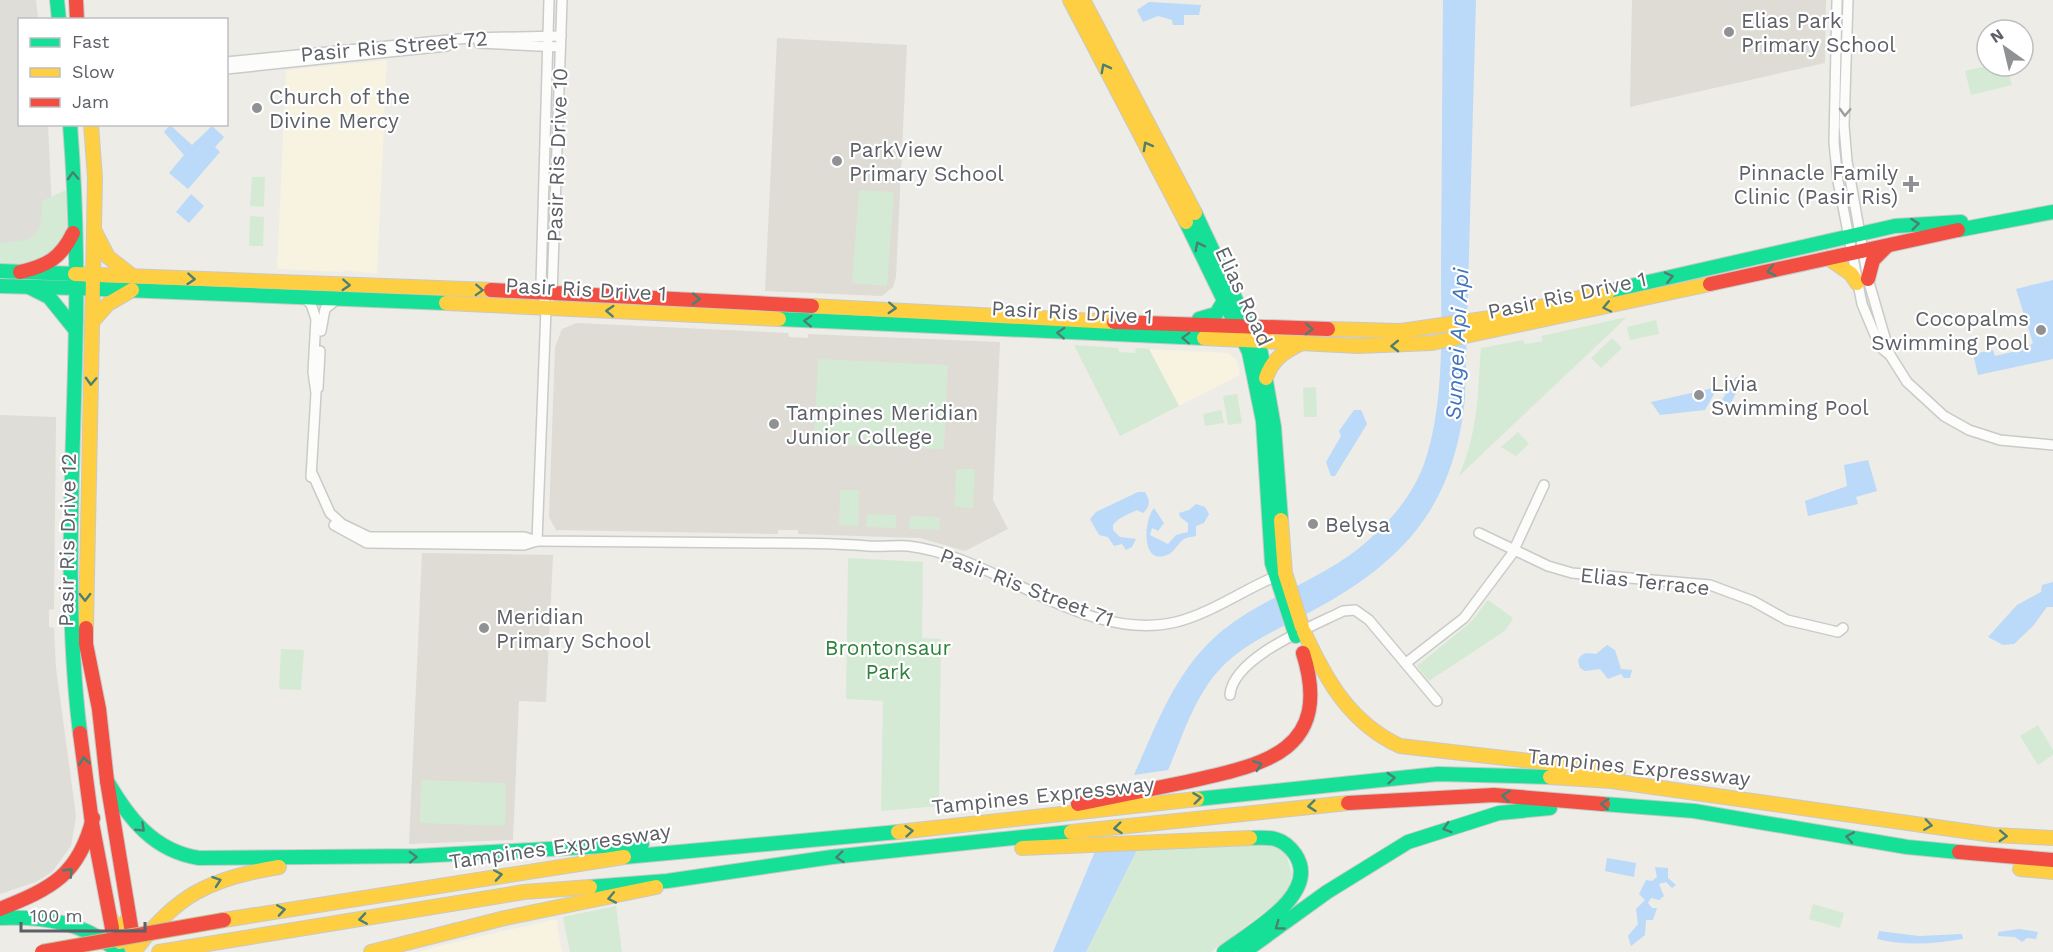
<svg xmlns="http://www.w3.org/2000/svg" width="2053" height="952" font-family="'Work Sans',sans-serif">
  <rect width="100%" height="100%" fill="#edece7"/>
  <!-- commercial -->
  <g fill="#f7f3e0">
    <path d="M387,60L377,274L343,270V272L277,269L286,70Z"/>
    <path d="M1149,349L1228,353L1237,360L1240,375L1179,406Z"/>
    <path d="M556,919L562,952H419L434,947Z"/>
  </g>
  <!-- industrial -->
  <g fill="#deddd8">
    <path d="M0,0H36L38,19L20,20V124L48,125L53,230L0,255Z"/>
    <path d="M0,415L56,417L54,609L49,610V627L54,628L56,668L76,816L71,846L52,872L36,882L0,894Z"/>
  </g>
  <!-- education -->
  <g fill="#dedcd5">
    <path d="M1632,0H1826L1825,63L1630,107Z"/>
    <path d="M777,38L907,45L896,277L893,287L882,296L765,291Z"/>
    <path d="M577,323L788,333L789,337L808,338V334L1000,342L993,500L1008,529L965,551L920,538L798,534V530H778V534L556,530L549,517L555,347L562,329Z"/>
    <path d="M422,553L553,555L546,702L519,701L513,840L409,844Z"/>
  </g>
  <!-- green -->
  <g fill="#d5ead4">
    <path d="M1987,66H2007L2012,85L1971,95L1965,71Z"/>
    <path d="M252,177H265L264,207L250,206Z"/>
    <path d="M70,188L72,227L48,260L0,266V243C37,240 41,239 42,201Z"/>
    <path d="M859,190L894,192L887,286L852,283Z"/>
    <path d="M250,216L264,217L263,246H249Z"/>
    <path d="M1627,317L1479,457L1459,476C1479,428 1477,398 1481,348L1523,340L1525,344L1543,341L1541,336Z"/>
    <path d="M1656,320L1659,334L1630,340L1627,327Z"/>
    <path d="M1612,338L1622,348L1601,368L1591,358Z"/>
    <path d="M1074,345L1118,348L1119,352L1135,353L1136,348L1149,349L1179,406L1120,436Z"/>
    <path d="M818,359L948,365L944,449L814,444Z"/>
    <path d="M1316,387L1317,417H1304L1303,388Z"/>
    <path d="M1237,394L1242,423L1228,425L1223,396Z"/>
    <path d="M1221,410L1224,423L1205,426L1203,414Z"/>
    <path d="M1518,432L1529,444L1516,456L1501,447Z"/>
    <path d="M956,469H975L973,508L955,507Z"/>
    <path d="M840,490H859L858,526L839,525Z"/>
    <path d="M867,514L896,515V528L866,527Z"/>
    <path d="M910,516L940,517L939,530L909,529Z"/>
    <path d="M848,558L923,562L922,638L941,639L939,806L881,811L883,701L846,699Z"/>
    <path d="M1488,600L1513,618L1506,630L1429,681L1417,666L1470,623Z"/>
    <path d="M281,649L304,650L301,690L279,689Z"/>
    <path d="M2038,725L2053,750V755L2038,765L2020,736Z"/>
    <path d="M421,780L506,783L505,826L420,823Z"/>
    <path d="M1266,842L1276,846L1286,855L1292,873L1290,886L1279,901L1211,952H1086L1138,848Z"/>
    <path d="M1813,904L1844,913L1840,928L1809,919Z"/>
    <path d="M616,906L622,952H570L563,917Z"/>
  </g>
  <!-- water -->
  <g fill="#bbd9f8">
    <path d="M1443,0H1476L1465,398C1454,506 1405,561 1312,611C1280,629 1245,642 1220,669C1194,697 1183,736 1168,770L1134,775C1157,723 1177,667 1223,630C1270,593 1329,578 1373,536C1396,515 1417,488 1426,458C1445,399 1441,325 1441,264C1442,176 1442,88 1443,0Z"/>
    <path d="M1149,2L1201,5L1199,15H1184V25H1173L1172,20L1158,16L1143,22L1137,10Z"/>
    <path d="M170,125L192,145L212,126L224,137L215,147L220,152L188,189L169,173L184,155L164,132Z"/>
    <path d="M191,194L204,206L189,223L176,212Z"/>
    <path d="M2053,280V359L1978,375L1973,354L1993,350L1995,356L2025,349L2033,343L2016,289Z"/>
    <path d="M1736,377L1743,379L1731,403L1719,405Z"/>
    <path d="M1718,387L1705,410L1660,415L1651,402Z"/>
    <path d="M1354,410H1361L1367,424L1335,476H1331L1326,462L1341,436L1339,431Z"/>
    <path d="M1868,460L1877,491L1856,497L1858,504L1808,516L1805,501L1847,486L1844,465Z"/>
    <path d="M1138,492H1145C1150,501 1151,505 1143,513L1137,510C1129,514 1117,518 1113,525V530L1120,537L1136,539L1132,547L1126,550L1122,544L1114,546L1108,537L1099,535L1090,519L1096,512Z"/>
    <path d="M1196,504L1205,507L1209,514L1204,523L1196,526V536C1193,537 1189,537 1186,538C1177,542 1175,554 1164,556C1141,562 1144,520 1154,508L1164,523L1158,531L1152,528L1150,535L1168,544L1176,535L1188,532V523L1180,517L1179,513L1189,510Z"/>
    <path d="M2053,582V607H2047L2033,626L2014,644L2003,645L1988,637L2017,605L2041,592L2042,585Z"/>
    <path d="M1607,645L1615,650L1621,669L1632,670L1630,678H1624L1621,674L1608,679L1600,669L1585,671L1580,668L1578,661C1581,651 1589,653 1596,654Z"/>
    <path d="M1138,848L1086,952H1053L1096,849Z"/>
    <path d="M1607,858L1636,863L1634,877L1605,871Z"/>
    <path d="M1655,867L1668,868V878L1676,885L1672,888L1666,882L1659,884L1664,896L1659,900L1651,898L1648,903L1652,908H1657L1653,920H1646L1645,935L1631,946L1628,936L1638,924L1636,909L1645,900L1639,894L1646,880L1652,881L1657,877Z"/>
    <path d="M2019,929L2038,932L2036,939L2027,938L2022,942L2015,937L1998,936V932Z"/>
    <path d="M1879,931L1919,936L1962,934L1963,939C1934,944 1904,946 1877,939Z"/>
  </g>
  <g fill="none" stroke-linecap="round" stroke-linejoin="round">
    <defs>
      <g id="street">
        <path d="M1837,0L1834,143L1838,181L1862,304L1880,347L1890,355"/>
        <path d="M1848,0L1844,126L1847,161L1868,279L1890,355L1907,382L1944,416L1969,430L2000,440L2053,445"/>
        <path d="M479,43L560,47"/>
        <path d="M226,62L469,38L561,36"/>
        <path d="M226,69L447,46"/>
        <path d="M552,296L562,0"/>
        <path d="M304,298L311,304L316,319L313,372L316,393L311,477"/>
        <path d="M321,331L325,309L336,300"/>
        <path d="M318,388L320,351"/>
        <path d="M312,473L330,513L342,524L369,537H524L537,541C615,542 694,542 772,543C804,543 836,543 868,546C881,547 895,545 908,546C997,556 1084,644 1176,622C1212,613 1244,589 1279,575"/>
        <path d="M334,525L367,543L524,545L537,541"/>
        <path d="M1479,533L1548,566L1572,573L1710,585L1753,601L1787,620L1838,632L1843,628"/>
        <path d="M537,541L546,309L541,284L549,0"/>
        <path d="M1406,663L1464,618L1512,554L1544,485"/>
        <path d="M1230,695C1233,657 1311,627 1343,611L1355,610L1369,620L1437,701"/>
      </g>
      <g id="fast">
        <path d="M57,0L59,20"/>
        <path d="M70,124C75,189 77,254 76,319C74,457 63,595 80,733"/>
        <path d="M1195,213L1261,353L1274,427L1281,520"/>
        <path d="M1186,222L1249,352L1263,421L1272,563L1296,636"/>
        <path d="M1958,230L2053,212"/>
        <path d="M0,271L75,274"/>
        <path d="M0,286L75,288"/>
        <path d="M31,288L49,297L74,328"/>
        <path d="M75,288L446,303"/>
        <path d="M1609,291L1895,226L1961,222"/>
        <path d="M779,319L1204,338"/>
        <path d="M1199,319L1216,314L1225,299"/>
        <path d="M107,781C129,819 154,851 199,858L418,856L642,844"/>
        <path d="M1197,799L1438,774L1550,777"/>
        <path d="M1603,804L1694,811L1907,847L1959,852"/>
        <path d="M624,857L898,832"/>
        <path d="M590,887L667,881L832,857L1071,832"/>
        <path d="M0,918C43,916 85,922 118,952"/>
        <path d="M1224,952C1250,932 1322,894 1295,854C1282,836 1269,837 1250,838"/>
        <path d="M1244,952L1327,892L1408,842L1499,813L1550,808"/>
      </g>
      <g id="slow">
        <path d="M1070,0L1186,222"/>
        <path d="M1083,0L1195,213"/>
        <path d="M95,232L108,257L130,274"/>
        <path d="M1828,258L1851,274L1857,283"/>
        <path d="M75,274L491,290"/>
        <path d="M446,303L779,319"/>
        <path d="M812,306L1114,322"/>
        <path d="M92,322L108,304L132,290"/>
        <path d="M1328,329L1401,331L1497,317L1609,291"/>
        <path d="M1204,338L1358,346L1432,343L1710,284"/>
        <path d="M1266,378C1272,359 1285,351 1302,343"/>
        <path d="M1281,520L1285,573L1302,627"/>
        <path d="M86,628L95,178L91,124"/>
        <path d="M1304,632C1326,680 1350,723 1400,746L1618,771"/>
        <path d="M1550,777L1611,781L1993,835L2053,838"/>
        <path d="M898,832L1197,799"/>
        <path d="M1071,832L1348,803"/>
        <path d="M1022,848L1250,838"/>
        <path d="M2020,869L2053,872"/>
        <path d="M110,918L133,948"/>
        <path d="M224,920L624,857"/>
        <path d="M120,942L129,915"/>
        <path d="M134,952C175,895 211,878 279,867"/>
        <path d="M159,952L524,892L590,887"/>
        <path d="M371,952L505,918L656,887"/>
      </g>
      <g id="jam">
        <path d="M76,0L77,20"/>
        <path d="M20,272C47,266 61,258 73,233"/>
        <path d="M1868,279L1873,260L1887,246"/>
        <path d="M1710,284L1958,230"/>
        <path d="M491,290L812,306"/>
        <path d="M1114,322L1328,329"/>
        <path d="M86,628V644L99,709L107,781L131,927"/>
        <path d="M80,733L92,823L112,928"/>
        <path d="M1348,803L1494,795L1603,804"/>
        <path d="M1078,804C1114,797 1150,789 1186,782C1263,765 1334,752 1303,653"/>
        <path d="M1959,852L2053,860"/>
        <path d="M0,909C52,888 79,875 93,818"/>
      </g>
    </defs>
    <!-- street casing -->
    <use href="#street" stroke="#cacac9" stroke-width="12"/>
    <!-- fast casing -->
    <use href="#fast" stroke="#c9c9c8" stroke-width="16"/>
    <!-- slow casing -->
    <use href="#slow" stroke="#c9c9c8" stroke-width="16"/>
    <!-- jam casing -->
    <use href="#jam" stroke="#c9c9c8" stroke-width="16"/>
    <!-- street -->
    <use href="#street" stroke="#fcfcfb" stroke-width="9"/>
    <!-- fast -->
    <use href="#fast" stroke="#16e098" stroke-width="14"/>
    <!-- slow -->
    <use href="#slow" stroke="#ffcf43" stroke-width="14"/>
    <!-- jam -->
    <use href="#jam" stroke="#f24e42" stroke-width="14"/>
    <defs>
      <path id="jam-bridge" d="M42,952L224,920"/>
    </defs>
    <!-- jam-bridge casing -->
    <use href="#jam-bridge" stroke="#c5ba93" stroke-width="16" stroke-linecap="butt"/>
    <!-- jam-bridge -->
    <use href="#jam-bridge" stroke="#f24e42" stroke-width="14"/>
  </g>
  <!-- one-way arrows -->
  <defs><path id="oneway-chevron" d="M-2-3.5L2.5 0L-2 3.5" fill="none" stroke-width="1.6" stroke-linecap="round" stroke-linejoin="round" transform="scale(1.5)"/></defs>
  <g stroke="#4b8072">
    <use href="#oneway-chevron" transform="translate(1105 68) rotate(-118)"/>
    <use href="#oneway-chevron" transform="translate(1147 146) rotate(-119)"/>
    <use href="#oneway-chevron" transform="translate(73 176) rotate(-93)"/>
    <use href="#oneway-chevron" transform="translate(1915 224) rotate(-6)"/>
    <use href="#oneway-chevron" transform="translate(1199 246) rotate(-117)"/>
    <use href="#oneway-chevron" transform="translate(1771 271) rotate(167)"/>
    <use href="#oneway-chevron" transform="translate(1669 277) rotate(-13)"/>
    <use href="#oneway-chevron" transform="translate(191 279) rotate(4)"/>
    <use href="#oneway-chevron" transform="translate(346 285) rotate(3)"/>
    <use href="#oneway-chevron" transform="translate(479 290) rotate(2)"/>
    <use href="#oneway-chevron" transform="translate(696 299) rotate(3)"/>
    <use href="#oneway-chevron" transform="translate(1607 307) rotate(168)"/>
    <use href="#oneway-chevron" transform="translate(892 308) rotate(3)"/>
    <use href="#oneway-chevron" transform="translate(610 311) rotate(-177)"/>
    <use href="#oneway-chevron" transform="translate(808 321) rotate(-177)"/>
    <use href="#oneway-chevron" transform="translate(1309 329) rotate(2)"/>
    <use href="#oneway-chevron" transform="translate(1061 333) rotate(-177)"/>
    <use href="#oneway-chevron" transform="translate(1186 338) rotate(-178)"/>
    <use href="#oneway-chevron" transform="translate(1395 346) rotate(179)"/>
    <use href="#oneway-chevron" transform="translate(91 381) rotate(92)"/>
    <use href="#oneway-chevron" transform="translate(85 597) rotate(89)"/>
    <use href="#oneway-chevron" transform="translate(84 761) rotate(-99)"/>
    <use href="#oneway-chevron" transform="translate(1258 765) rotate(-19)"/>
    <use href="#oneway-chevron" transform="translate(1391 778) rotate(-5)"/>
    <use href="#oneway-chevron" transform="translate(1506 796) rotate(-174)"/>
    <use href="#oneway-chevron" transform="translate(1197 798) rotate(-7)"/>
    <use href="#oneway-chevron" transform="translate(1605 804) rotate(-177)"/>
    <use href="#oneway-chevron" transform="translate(1312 806) rotate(174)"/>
    <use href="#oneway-chevron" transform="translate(1928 825) rotate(8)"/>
    <use href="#oneway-chevron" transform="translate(141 828) rotate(43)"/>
    <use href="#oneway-chevron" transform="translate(1118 828) rotate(174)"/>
    <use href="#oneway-chevron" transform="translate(1447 828) rotate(162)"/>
    <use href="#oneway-chevron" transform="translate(909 831) rotate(-5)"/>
    <use href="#oneway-chevron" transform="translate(2003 836) rotate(3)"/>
    <use href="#oneway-chevron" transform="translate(1850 837) rotate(-170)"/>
    <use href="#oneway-chevron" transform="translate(413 857) rotate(-2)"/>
    <use href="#oneway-chevron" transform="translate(840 857) rotate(174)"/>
    <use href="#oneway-chevron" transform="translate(69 872) rotate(-46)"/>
    <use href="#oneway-chevron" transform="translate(498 875) rotate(-9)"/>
    <use href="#oneway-chevron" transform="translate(217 881) rotate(-19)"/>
    <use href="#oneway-chevron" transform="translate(612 898) rotate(169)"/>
    <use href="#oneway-chevron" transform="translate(281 910) rotate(-9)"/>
    <use href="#oneway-chevron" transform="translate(363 919) rotate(171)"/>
    <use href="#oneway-chevron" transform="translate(1279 926) rotate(144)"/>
  </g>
  <use stroke="#9d9ea2" href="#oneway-chevron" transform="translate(1845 112) rotate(92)"/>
  <!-- markers -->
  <g fill="#8f9193" stroke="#fff" stroke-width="2">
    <circle cx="1729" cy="32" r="6"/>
    <circle cx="257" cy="108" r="6"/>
    <circle cx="837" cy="161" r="6"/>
    <path d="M1908 175h6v6h6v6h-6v6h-6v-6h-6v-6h6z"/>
    <circle cx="2041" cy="330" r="6"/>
    <circle cx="1699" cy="395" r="6"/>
    <circle cx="774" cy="424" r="6"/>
    <circle cx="1313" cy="524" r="6"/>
    <circle cx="484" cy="628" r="6"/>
  </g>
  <g text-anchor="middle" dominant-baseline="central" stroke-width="4.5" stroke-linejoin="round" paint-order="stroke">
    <!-- poi labels -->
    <g font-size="21" fill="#5d6066" stroke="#fff" text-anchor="start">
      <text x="1741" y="20">Elias Park<tspan x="1741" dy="24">Primary School</tspan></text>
      <text x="269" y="96">Church of the<tspan x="269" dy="24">Divine Mercy</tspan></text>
      <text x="849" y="149">ParkView<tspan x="849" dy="24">Primary School</tspan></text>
      <text x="1898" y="172" text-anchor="end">Pinnacle Family<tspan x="1898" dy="24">Clinic (Pasir Ris)</tspan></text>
      <text x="2029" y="318" text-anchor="end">Cocopalms<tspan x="2029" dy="24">Swimming Pool</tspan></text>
      <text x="1711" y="383">Livia<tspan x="1711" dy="24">Swimming Pool</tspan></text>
      <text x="786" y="412">Tampines Meridian<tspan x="786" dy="24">Junior College</tspan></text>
      <text x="1325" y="524">Belysa</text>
      <text x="496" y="616">Meridian<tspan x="496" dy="24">Primary School</tspan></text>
    </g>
    <!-- street labels -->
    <g font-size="21" fill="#5d6066" stroke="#fff">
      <text transform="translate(394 46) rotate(-5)">Pasir Ris Street 72</text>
      <text transform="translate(557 155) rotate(-88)">Pasir Ris Drive 10</text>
      <text transform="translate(586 289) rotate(3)">Pasir Ris Drive 1</text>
      <text transform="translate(1567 295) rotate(-12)">Pasir Ris Drive 1</text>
      <text transform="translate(1244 296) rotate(65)">Elias Road</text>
      <text transform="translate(1072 312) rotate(3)">Pasir Ris Drive 1</text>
      <text transform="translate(67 540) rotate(-89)">Pasir Ris Drive 12</text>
      <text transform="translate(1645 581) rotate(6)">Elias Terrace</text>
      <text transform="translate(1027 587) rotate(21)">Pasir Ris Street 71</text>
      <text transform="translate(1639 767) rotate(6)">Tampines Expressway</text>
      <text transform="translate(1043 795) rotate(-6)">Tampines Expressway</text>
      <text transform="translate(560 846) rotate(-8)">Tampines Expressway</text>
    </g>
    <!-- park labels -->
    <g font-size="21" fill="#30813b" stroke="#fff">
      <text x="888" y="647">Brontonsaur<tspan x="888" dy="24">Park</tspan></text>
    </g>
    <!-- water labels -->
    <g font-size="22" font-style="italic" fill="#4074be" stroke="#fff">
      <text transform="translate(1457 344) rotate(-87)">Sungei Api Api</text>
    </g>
  </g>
  <!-- legend -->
  <rect x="18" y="18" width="210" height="108" fill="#ffffff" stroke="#bebfc2" stroke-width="1.5"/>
  <rect x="30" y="38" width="30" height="9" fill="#16e098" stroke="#bebfc2" stroke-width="1.5"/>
  <text x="72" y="48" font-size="18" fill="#5d6066">Fast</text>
  <rect x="30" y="68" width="30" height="9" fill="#ffcf43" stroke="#bebfc2" stroke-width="1.5"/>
  <text x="72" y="78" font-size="18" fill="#5d6066">Slow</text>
  <rect x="30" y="98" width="30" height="9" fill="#f24e42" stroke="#bebfc2" stroke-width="1.5"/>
  <text x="72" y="108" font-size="18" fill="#5d6066">Jam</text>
  <!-- north arrow -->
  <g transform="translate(2005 48) rotate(326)"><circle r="28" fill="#ffffff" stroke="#bebfc2" stroke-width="1.5"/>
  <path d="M0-4.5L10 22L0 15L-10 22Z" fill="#8f9193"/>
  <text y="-9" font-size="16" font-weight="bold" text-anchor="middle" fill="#5d6066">N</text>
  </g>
  <!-- scale -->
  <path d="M21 922v9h124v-9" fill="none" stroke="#5d6066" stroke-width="3"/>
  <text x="30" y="922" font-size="18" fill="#5d6066" stroke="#ffffff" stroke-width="4.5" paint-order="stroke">100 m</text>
</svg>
